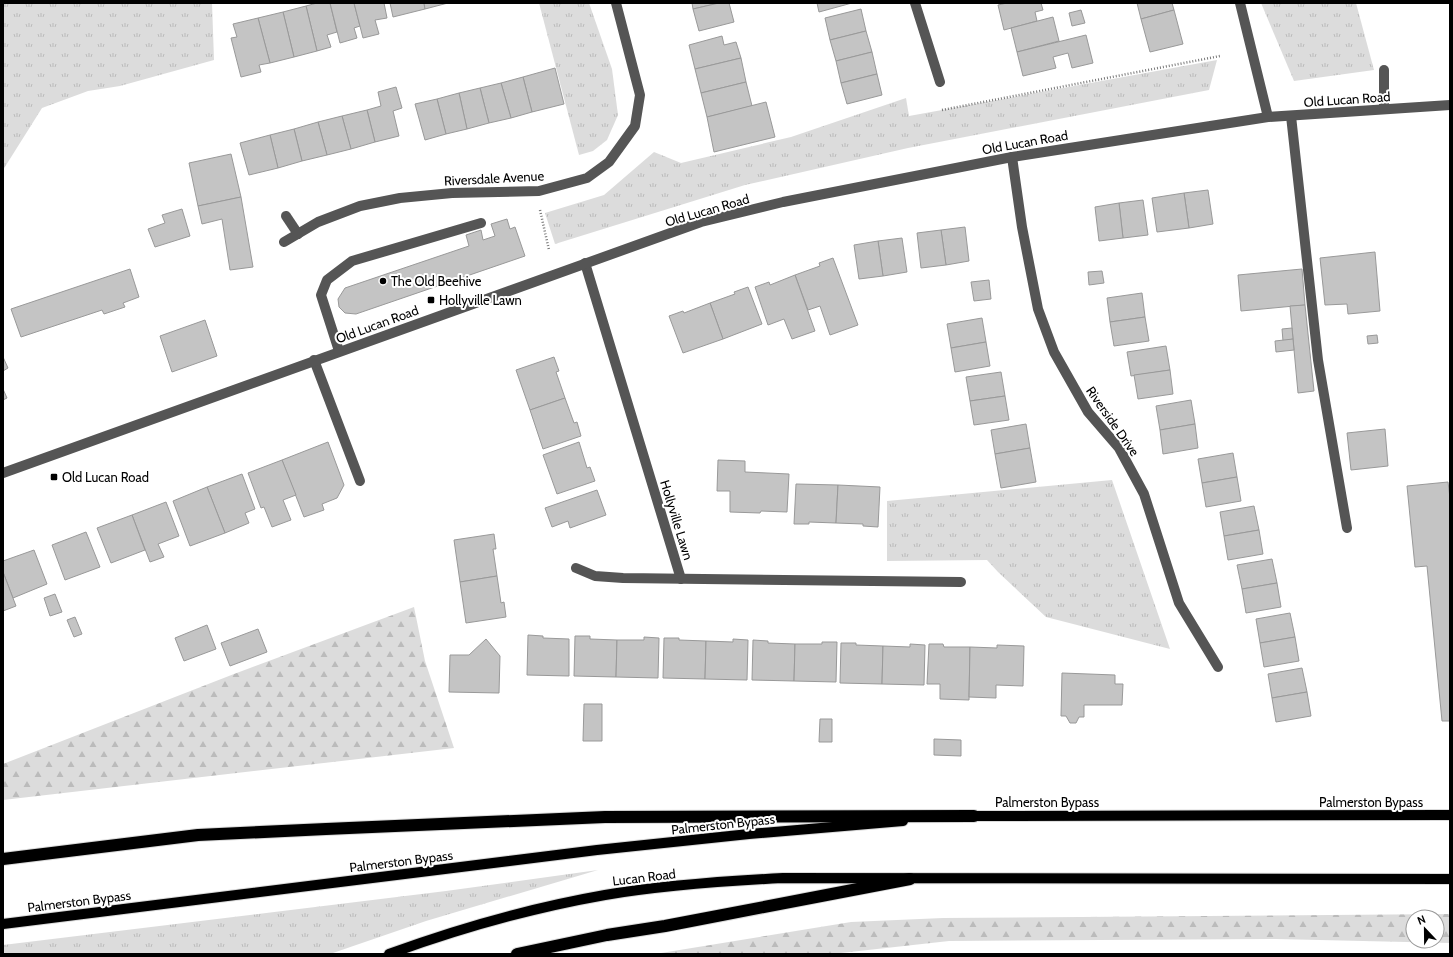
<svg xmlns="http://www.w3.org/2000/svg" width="1453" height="957" font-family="Cabin,sans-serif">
  <defs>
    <pattern id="grass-tufts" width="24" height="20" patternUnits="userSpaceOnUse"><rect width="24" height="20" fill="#dcdcdc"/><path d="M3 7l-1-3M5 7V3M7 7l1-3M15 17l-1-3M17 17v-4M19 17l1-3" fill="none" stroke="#bbb"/></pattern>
    <pattern id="forest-firs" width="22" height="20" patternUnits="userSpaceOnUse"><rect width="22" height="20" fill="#dcdcdc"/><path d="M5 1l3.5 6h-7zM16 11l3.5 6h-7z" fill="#bbb"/></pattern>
  </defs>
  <rect width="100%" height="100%" fill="#fff"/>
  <!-- grass -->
  <g fill="url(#grass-tufts)">
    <path d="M3,3H212L214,60L120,86L88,91L42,108L3,170Z"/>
    <path d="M539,3H589L612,69L618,115L607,140L593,151L579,155Z"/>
    <path d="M1261,3H1356L1374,70L1294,81Z"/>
    <path d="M1217,60L1209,90L908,148L745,185L555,244L545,213L604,195L654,152L681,163L791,137L906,98L909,116Z"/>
    <path d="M1112,480L1170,649L1046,617L998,572L987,560L887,561V501Z"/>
    <path d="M598,870L426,921L330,954H3V945L446,891Z"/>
  </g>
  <!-- forest -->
  <g fill="url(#forest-firs)" fill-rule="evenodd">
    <path d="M414,607L425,661L454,748L3,800V764L234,674Z"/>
    <path d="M1450,914V943L1276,939L949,941L832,954H655L851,922L943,918ZM1413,917H1437V941H1413Z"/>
  </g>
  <!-- building -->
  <g fill="#c4c4c4" stroke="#999">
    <path d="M317,3H330L337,32L327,35L331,47L317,51L306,6Z"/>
    <path d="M330,3H354L360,26L354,28L357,38L340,43Z"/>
    <path d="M354,3H384L387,18L375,20L379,34L363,38Z"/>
    <path d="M390,3H424L425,9L393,17Z"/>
    <path d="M424,3H448L425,9Z"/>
    <path d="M692,3H719L693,9Z"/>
    <path d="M719,3H729L734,22L699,31L693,9Z"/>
    <path d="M817,3H852L819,12Z"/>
    <path d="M1007,3H1041L1043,10L1035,12L1037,21L1004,30L998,5Z"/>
    <path d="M1137,3H1172L1174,10L1141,19Z"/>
    <path d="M306,6L317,51L294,57L283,12Z"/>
    <path d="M861,9L866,31L830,40L825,18Z"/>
    <path d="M1081,10L1085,23L1072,26L1069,13Z"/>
    <path d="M1174,10L1183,44L1150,52L1141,19Z"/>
    <path d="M283,12L294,57L270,63L258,18Z"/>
    <path d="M1053,17L1059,41L1017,52L1011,28Z"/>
    <path d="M258,18L270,63L259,65L261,72L241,77L231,38L237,37L233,24Z"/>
    <path d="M866,31L872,52L836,61L830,40Z"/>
    <path d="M1086,35L1093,63L1072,68L1068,53L1053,57L1056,68L1023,76L1017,52Z"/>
    <path d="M722,36L724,45L736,42L741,58L695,69L689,45Z"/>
    <path d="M872,52L877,74L841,83L836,61Z"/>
    <path d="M741,58L746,82L701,93L695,69Z"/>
    <path d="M555,68L564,104L532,112L523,77Z"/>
    <path d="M877,74L882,95L847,104L841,83Z"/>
    <path d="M523,77L532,112L511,118L501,83Z"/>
    <path d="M746,82L752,106L707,117L701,93Z"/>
    <path d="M501,83L511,118L489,123L480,88Z"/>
    <path d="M396,87L402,108L393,111L399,136L375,142L367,110L381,106L378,92Z"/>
    <path d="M480,88L489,123L467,129L459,93Z"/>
    <path d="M459,93L467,129L446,134L437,99Z"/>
    <path d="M437,99L446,134L425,140L415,104Z"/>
    <path d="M766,102L775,137L714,152L707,117Z"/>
    <path d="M367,110L375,142L351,149L342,116Z"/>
    <path d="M342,116L351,149L327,155L318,122Z"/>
    <path d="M318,122L327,155L302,161L294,129Z"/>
    <path d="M294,129L302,161L278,168L270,135Z"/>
    <path d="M270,135L278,168L249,175L240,143Z"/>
    <path d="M231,154L241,197L198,206L189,163Z"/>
    <path d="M1208,190L1213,224L1189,228L1184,193Z"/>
    <path d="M1184,193L1189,228L1157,232L1152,198Z"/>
    <path d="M241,197L253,267L230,270L222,219L202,224L198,206Z"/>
    <path d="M1143,200L1148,235L1123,238L1119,203Z"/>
    <path d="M1119,203L1123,238L1099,241L1095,207Z"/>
    <path d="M182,209L190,236L155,247L148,229L165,223L162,215Z"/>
    <path d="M507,219L510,229L515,227L525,256L356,314L345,313L339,307L338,299L345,288L469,246L466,235L481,230L483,240L495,236L491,224Z"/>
    <path d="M965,227L969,261L946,265L941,230Z"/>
    <path d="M941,230L946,265L921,268L917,233Z"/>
    <path d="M902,238L907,272L883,276L878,241Z"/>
    <path d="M878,241L883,276L859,279L854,245Z"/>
    <path d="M1375,252L1380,311L1348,314L1347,304L1325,305L1320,258Z"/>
    <path d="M833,258L858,325L830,335L820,306L808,310L795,275L820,266L819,263Z"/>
    <path d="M130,269L139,297L123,303L125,307L104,314L102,310L21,337L11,309Z"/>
    <path d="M1302,269L1305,305L1241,311L1238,275Z"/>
    <path d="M1102,271L1104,283L1089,285L1088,272Z"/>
    <path d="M795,275L815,331L792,339L784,319L768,325L755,287L769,282L770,285Z"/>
    <path d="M989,280L991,299L974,301L971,282Z"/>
    <path d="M748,287L762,324L723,339L710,303L735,294L734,292Z"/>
    <path d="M1142,293L1145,317L1110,322L1107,298Z"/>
    <path d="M710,303L723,339L683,353L669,316L683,311L684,313Z"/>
    <path d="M1305,305L1314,391L1298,393L1290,306Z"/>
    <path d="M1145,317L1149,341L1114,346L1110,322Z"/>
    <path d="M982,318L986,342L951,348L947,324Z"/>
    <path d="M205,320L217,356L172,372L160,336Z"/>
    <path d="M1292,328L1293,339L1283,341L1282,329Z"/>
    <path d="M1377,335L1378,343L1368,344L1367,336Z"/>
    <path d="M1293,339L1294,350L1276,352L1275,341Z"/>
    <path d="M986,342L990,366L955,372L951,348Z"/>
    <path d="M1166,346L1170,370L1131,376L1127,352Z"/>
    <path d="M3,357L8,368L3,371Z"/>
    <path d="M554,357L559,371L556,372L565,398L530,410L516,370Z"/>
    <path d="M1170,370L1173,394L1138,399L1134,375Z"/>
    <path d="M1001,372L1005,396L970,401L966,377Z"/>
    <path d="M3,389L7,398L3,400Z"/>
    <path d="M1005,396L1009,420L974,425L970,401Z"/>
    <path d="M565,398L574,423L577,422L581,436L543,449L530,410Z"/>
    <path d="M1191,400L1195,424L1160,430L1156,406Z"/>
    <path d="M1026,424L1030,448L995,454L991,430Z"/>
    <path d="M1195,424L1198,448L1163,454L1160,430Z"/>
    <path d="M1385,429L1388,466L1351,470L1347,433Z"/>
    <path d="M328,442L344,485L337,498L322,504L324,510L304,517L282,460Z"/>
    <path d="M579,442L587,468L590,467L595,481L557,494L543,455Z"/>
    <path d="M1030,448L1036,482L1001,488L995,454Z"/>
    <path d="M1233,453L1237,477L1202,483L1198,459Z"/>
    <path d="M282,460L296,495L283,500L291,520L272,527L264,507L261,508L248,473Z"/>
    <path d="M718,460L745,461V472L789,474L787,512L761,511L760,513L730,512V491H717Z"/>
    <path d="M242,474L255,509L245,513L249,523L225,533L207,487Z"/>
    <path d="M1237,477L1241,501L1206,507L1202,483Z"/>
    <path d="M1448,482L1450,498V721H1442L1427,566L1415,567L1407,486Z"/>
    <path d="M796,484L838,485L836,523L809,522V524H794Z"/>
    <path d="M838,485L880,487L878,527L863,526V524L836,523Z"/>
    <path d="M207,487L225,533L190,546L173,501Z"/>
    <path d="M597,490L606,515L570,528L568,521L552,527L545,508Z"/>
    <path d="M166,502L179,536L158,544L164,557L150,562L132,515Z"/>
    <path d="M1254,506L1259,530L1224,536L1220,512Z"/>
    <path d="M132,515L145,550L111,563L97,528Z"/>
    <path d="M1259,530L1263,554L1228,560L1224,536Z"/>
    <path d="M86,532L100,567L65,580L52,545Z"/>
    <path d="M494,534L496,549H493L497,576L460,582L454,540Z"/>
    <path d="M34,550L47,584L13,598L3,572V561Z"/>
    <path d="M1272,559L1277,583L1242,589L1237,565Z"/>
    <path d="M3,572L16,606L3,611Z"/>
    <path d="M497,576L501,603L504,602L506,617L466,623L460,582Z"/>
    <path d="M1277,583L1281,607L1246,613L1242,589Z"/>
    <path d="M55,594L62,612L50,616L44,598Z"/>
    <path d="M1290,613L1295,637L1260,643L1256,619Z"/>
    <path d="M75,617L82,634L74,637L67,620Z"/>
    <path d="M207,625L216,649L184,661L175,638Z"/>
    <path d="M258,629L267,652L230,666L221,643Z"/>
    <path d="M528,635L543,636V638L569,639V676L527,675Z"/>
    <path d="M575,636H590V639L617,640L616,677L574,676Z"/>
    <path d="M644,637L659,638L658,678L616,677L617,640H644Z"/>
    <path d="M1295,637L1299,661L1264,667L1260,643Z"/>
    <path d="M664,638H679V640L706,641L705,679L663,678Z"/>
    <path d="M486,639L500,656L499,693L449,692L450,655H469Z"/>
    <path d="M733,639L748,640L747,680L705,679L706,641L733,642Z"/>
    <path d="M753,640L768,641V643L795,644L794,681L752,680Z"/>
    <path d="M822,642H837L836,682L794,681L795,644H822Z"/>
    <path d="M841,643H856V645L883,646L882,684L840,683Z"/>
    <path d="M910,644L925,645L924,685L882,684L883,646L910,647Z"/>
    <path d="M929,644H943L944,647H970L969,700L940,699V684H927Z"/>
    <path d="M997,645L1024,646L1023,686L996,685V698L969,697L970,647L997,648Z"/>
    <path d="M1302,668L1307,692L1272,698L1268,674Z"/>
    <path d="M1062,673L1115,675V684H1123L1122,705H1084V717H1079L1076,723H1070L1066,716H1061Z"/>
    <path d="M1307,692L1311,716L1276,722L1272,698Z"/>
    <path d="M584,704H602V741H583Z"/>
    <path d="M820,719H832V742H819Z"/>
    <path d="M934,739L961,740V756L934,755Z"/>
  </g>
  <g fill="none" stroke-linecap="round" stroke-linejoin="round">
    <defs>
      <g id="major">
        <path d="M967,816L1450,815"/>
        <path d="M3,924L597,850L749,834L903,821"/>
        <path d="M389,954C460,928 531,908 605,895C664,885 724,881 783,878L1450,879"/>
      </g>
      <g id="highway">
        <path d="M3,859L198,835L326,829L605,817L974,816"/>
        <path d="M517,954L607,935L665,926L910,879"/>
      </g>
    </defs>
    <!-- major casing -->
    <use href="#major" stroke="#dbdbdb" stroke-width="12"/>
    <!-- highway casing -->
    <use href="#highway" stroke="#dbdbdb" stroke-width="14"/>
    <!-- path -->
    <g stroke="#777" stroke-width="2.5" stroke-dasharray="1 2" stroke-linecap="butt">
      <path d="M942,110L1220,56"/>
      <path d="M540,210L549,250"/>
    </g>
    <!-- minor -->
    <g stroke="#555" stroke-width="10">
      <path d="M915,3L940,82"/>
      <path d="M1240,3L1268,117"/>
      <path d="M1384,109V70"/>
      <path d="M1291,116L1318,360L1347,528"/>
      <path d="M1012,157L1022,227L1038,309L1054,352L1088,412L1119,448L1144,494L1179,603L1218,667"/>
      <path d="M286,216L298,234"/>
      <path d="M284,242L318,222L360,206L400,198L452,193L539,191L587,178L609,162L635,126L640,95L616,3"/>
      <path d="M585,263L681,579"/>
      <path d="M339,351L321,295L327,280L352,261L481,223"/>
      <path d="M314,360L360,481"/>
      <path d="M3,473L701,222L783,202L1012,157L1268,117L1450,105"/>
      <path d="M576,568L595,576L623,578L961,582"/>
    </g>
    <!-- major -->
    <use href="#major" stroke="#000" stroke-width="10"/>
    <!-- highway -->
    <use href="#highway" stroke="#000" stroke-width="12"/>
  </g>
  <!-- markers -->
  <g fill="#000" stroke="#fff" stroke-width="1.5">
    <circle cx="383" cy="281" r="4"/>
    <rect x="427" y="296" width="8" height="8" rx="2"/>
    <rect x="50" y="473" width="8" height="8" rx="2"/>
  </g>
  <g text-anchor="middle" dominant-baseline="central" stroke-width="4" stroke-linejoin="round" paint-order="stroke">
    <!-- street labels -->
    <g font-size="13" fill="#000" stroke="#fff">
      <text transform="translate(1347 99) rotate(-4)">Old Lucan Road</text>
      <text transform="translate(1025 142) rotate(-10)">Old Lucan Road</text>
      <text transform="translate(494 178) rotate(-3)">Riversdale Avenue</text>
      <text transform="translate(707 210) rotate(-16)">Old Lucan Road</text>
      <text transform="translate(377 324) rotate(-20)">Old Lucan Road</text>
      <text transform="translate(1113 421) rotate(55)">Riverside Drive</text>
      <text transform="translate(677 520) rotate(73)">Hollyville Lawn</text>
      <text x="1047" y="802">Palmerston Bypass</text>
      <text x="1371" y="802">Palmerston Bypass</text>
      <text transform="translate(723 824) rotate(-6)">Palmerston Bypass</text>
      <text transform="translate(401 861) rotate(-7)">Palmerston Bypass</text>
      <text transform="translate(644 877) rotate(-7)">Lucan Road</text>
      <text transform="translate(79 901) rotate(-7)">Palmerston Bypass</text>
    </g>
    <!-- poi labels -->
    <g font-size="13" fill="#000" stroke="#fff" text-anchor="start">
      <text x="391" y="281">The Old Beehive</text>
      <text x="439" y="300">Hollyville Lawn</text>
      <text x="62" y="477">Old Lucan Road</text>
    </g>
  </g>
  <!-- border -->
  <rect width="1453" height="957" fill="none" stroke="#000000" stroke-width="8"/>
  <!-- north arrow -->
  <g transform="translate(1425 929) rotate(338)"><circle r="19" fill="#ffffff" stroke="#999999"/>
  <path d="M0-3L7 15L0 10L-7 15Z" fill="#000000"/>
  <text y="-6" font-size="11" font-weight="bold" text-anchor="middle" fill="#000000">N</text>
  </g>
</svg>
